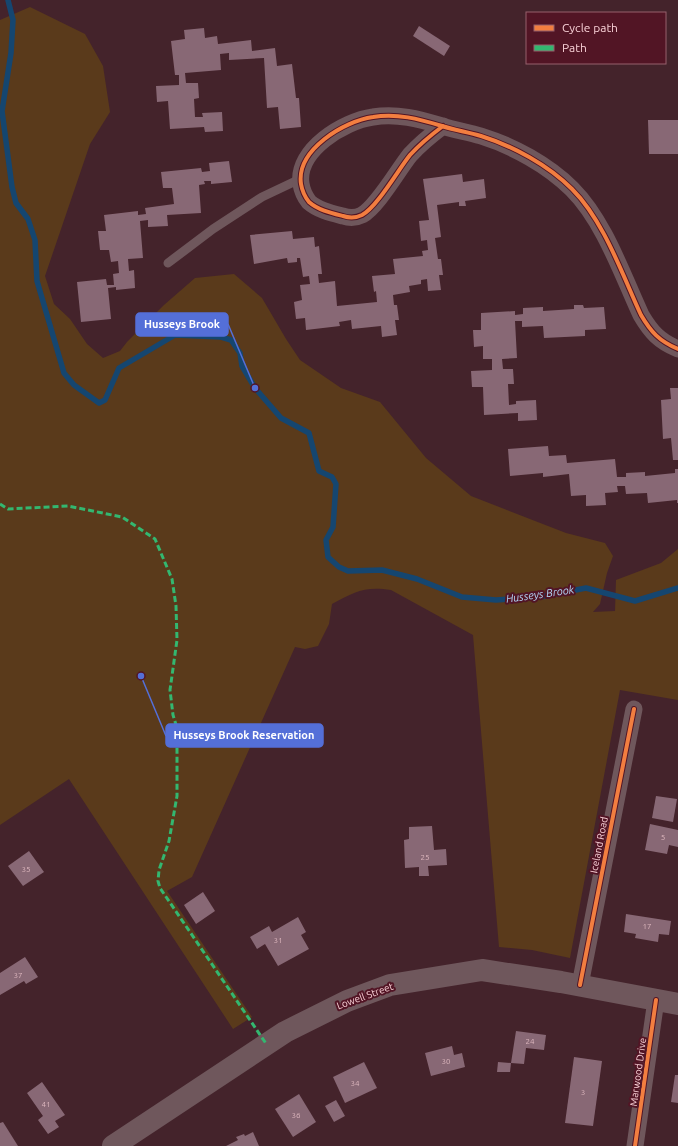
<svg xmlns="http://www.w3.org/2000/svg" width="678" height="1146" font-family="Ubuntu,sans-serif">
  <rect width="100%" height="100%" fill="#44232b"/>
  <!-- green -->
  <path fill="#5a3a1b" d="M30,7L85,34L103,66L110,112L90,144L45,276L54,304L70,319L87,344L103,358L120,351L127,342L164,305L195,278L234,274L262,298L286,339L300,360L341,388L380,402L426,458L471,496L566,533L605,543L613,556L607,573L600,604L593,612L615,611L616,580L661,563L678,549V700L620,690L570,958L532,950L499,947L473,635L391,590C364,586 355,592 332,604L329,624L318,646L305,649L295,647L192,877L167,891L252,1017L233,1029L69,779L0,825V20Z"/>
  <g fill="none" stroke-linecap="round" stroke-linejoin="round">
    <!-- stream -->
    <path stroke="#154670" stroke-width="5.5" d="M8,0L13,20L11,53L2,111L12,187L16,203L28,219L35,240L37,281L64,373L74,385L99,403L105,400L119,368L175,335L221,337L231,340L240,353L242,366L255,388L281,418L309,433L319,471L332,477L336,484L333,527L326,540L328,557L339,567L348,571L382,570L417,579L462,597L496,600L540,597L586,588L635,601L678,588"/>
  </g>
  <!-- building -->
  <g fill="#886875">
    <path d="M419,26L450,46L444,56L413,36Z"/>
    <path d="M204,28L205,38L217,36L218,44L251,40L252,51L275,48L277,66L292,64L296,98H299L301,127L280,129L278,107L267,108L264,58L229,60V53L220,54L221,70L185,73L186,83H198L199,98L194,99L195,117H203L202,113L222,112L223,131L205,132L204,127L170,129L168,101L157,102L156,86L179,85V75H175L171,41L185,39L184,30Z"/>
    <path d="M648,120H678V154H649Z"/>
    <path d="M229,161L232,182L211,184V181H204L205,184L199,185L201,213L167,215L168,226L148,227V220L140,221L143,258L128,259L129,271L134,270L135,288L116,290V287L108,288L111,319L81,322L77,282L106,279L107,285H114L113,274L119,273L118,261L111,262L109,250H100L98,231H106L104,215L138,211V215L146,214L145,208L174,204L172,188H163L161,172L201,168L202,172L210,171L209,163Z"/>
    <path d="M462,174L463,182L484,179L486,198L465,201L466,206H459V202L437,205L441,237L435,238L438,259H441L443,275H439L441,290L428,291L427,279L421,280V284L409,286L410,292L393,295L394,305H397L399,320H395L397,335L382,337L381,326L352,329L351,320L339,322L340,326L306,330L305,318L296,319L294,302L302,300L300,285L310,284L309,276L303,277L300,258H297V262L288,263L287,258L254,264L250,235L292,231L293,239L314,237L315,247L319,246L322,274H318L319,283L335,281L337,306L377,302L376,291L374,292L372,276L395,274L393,259L423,256L422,251L428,250L427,240L421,241L419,221L429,220L423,179Z"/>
    <path d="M574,305H583L584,308L604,307L606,329L585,330V336L544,338L543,326L522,327V321H515L517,358L502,359L503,369H513L514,384H508L509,405L516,404V401L536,400L537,420L518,421V413L484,415L483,387H472L471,371L492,370V359H483V346L474,347L473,330H481V313L515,311V315L523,314V308L543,307V311L574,309Z"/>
    <path d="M670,388H678V460H673L671,438L663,439L661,400L671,399Z"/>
    <path d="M548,446L549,456L566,455L567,463L615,459L617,477H626V473L645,472V476L675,473V469H678V503H677V500L648,503L647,493L626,494L625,486H617L618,492L605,493L606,505L586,506V495L571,496L569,474L543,477V473L510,476L508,449Z"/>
    <path d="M656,796L677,799L673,822L652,818Z"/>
    <path d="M650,824L678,830V847L669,845L667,854L645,850Z"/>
    <path d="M432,826L434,850L446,849L447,865L428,866L429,876H419V867L405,868L404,840L409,839V827Z"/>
    <path d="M29,851L44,872L23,886L8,866Z"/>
    <path d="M203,892L215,911L196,924L184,905Z"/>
    <path d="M626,914L671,921L669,935L659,934L658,942L635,938L636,934L624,932Z"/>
    <path d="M298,917L306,932L301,935L309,949L278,966L265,944L257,949L250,937L269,926L272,932Z"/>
    <path d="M25,957L38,977L26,984L24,981L0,995V973Z"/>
    <path d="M516,1031L546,1035L544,1050L526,1048L524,1064L511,1063Z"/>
    <path d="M452,1046L454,1055L462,1053L465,1067L431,1076L425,1053Z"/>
    <path d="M574,1057L602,1061L593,1126L565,1123Z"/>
    <path d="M364,1062L377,1088L345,1103L333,1077Z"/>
    <path d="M498,1062L511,1063L510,1072H497Z"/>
    <path d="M675,1075H678V1103L671,1102Z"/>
    <path d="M42,1082L65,1115L55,1121L59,1127L48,1134L38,1120L43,1116L27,1093Z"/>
    <path d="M299,1094L316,1122L293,1137L275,1109Z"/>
    <path d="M336,1100L345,1116L334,1122L325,1106Z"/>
    <path d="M3,1122L18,1146H0V1123Z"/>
    <path d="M253,1132L259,1146H226L238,1140L236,1137L244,1134L245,1136Z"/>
  </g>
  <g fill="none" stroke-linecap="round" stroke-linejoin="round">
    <!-- service -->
    <path stroke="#6f575c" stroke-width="9" d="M168,263L213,229L262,197L300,179"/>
    <!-- minor -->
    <g stroke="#6f575c" stroke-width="17">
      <path d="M443,126C431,135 420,144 410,155C398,170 377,207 362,215C356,218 349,218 343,216C331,213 318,210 309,202C305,197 302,190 301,184C296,150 344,121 373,117C397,113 419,119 442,126C454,130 468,132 481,136C513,146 548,165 572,189C604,221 622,274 641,315C651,332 659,341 678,349"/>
      <path d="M580,985L634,709"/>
      <path d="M635,1146L656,1000"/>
    </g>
    <!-- secondary -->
    <path stroke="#6f575c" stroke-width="22" d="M113,1146L285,1032L347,1001L390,985L482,970L561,982L678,1004"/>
    <!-- quiet -->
    <path stroke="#33b770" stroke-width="3" stroke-dasharray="6 3" stroke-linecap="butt" d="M0,504L8,509L68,506L122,517L155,539L172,579L176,606L177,640L170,690L173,715L177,728V796L169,841L159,870L158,881L160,888L267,1045"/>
    <defs>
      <g id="cycleway">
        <path d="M443,126C431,135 420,144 410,155C398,170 377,207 362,215C356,218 349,218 343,216C331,213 318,210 309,202C305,197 302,190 301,184C296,150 344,121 373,117C397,113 419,119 442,126C454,130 468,132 481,136C513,146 548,165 572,189C604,221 622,274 641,315C651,332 659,341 678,349"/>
        <path d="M580,985L634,709"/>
        <path d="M635,1146L656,1000"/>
      </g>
    </defs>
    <!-- cycleway casing -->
    <use href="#cycleway" stroke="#521525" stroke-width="6"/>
    <!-- cycleway -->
    <use href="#cycleway" stroke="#f27e40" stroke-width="4"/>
  </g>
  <g text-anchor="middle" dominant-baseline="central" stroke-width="4" stroke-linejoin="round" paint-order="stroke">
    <!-- number labels -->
    <g font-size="8" fill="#ddb7be">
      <text x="663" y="837">5</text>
      <text x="425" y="857">25</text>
      <text x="26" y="869">35</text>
      <text x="647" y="926">17</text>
      <text x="278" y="940">31</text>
      <text x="18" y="975">37</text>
      <text x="530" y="1041">24</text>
      <text x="446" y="1061">30</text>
      <text x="355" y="1083">34</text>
      <text x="583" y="1092">3</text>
      <text x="46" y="1104">41</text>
      <text x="296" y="1115">36</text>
    </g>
    <!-- street labels -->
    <g font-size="10" fill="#f9d1d7" stroke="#521525">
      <text transform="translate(599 845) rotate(-79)">Iceland Road</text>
      <text transform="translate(365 996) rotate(-20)">Lowell Street</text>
      <text transform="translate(638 1072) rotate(-82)">Marwood Drive</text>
    </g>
    <!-- water labels -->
    <g font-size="11" font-style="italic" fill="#b3d5f7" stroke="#521525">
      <text transform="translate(540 594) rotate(-8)">Husseys Brook</text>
    </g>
  </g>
  <!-- callouts -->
  <path fill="none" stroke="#546fd8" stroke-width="1.5" d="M255 388L228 324M141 676L166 736"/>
  <g fill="#546fd8" stroke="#521525" stroke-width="1.5">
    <circle cx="255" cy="388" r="4"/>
    <circle cx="141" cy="676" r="4"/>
  </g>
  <g fill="#546fd8" stroke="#546fd8" stroke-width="1.5">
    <rect x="136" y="313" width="92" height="23" rx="4"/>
    <rect x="166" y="724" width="157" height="23" rx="4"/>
  </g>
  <g font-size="11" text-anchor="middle" font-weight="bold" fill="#fff">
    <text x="182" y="328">Husseys Brook</text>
    <text x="244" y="739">Husseys Brook Reservation</text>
  </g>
  <!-- legend -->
  <rect x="526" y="12" width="140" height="52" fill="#521525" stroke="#95606c"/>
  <rect x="534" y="25" width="20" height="6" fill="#f27e40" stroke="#95606c"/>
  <text x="562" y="32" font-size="12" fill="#f9d1d7">Cycle path</text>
  <rect x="534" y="45" width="20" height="6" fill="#33b770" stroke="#95606c"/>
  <text x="562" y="52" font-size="12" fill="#f9d1d7">Path</text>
</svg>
